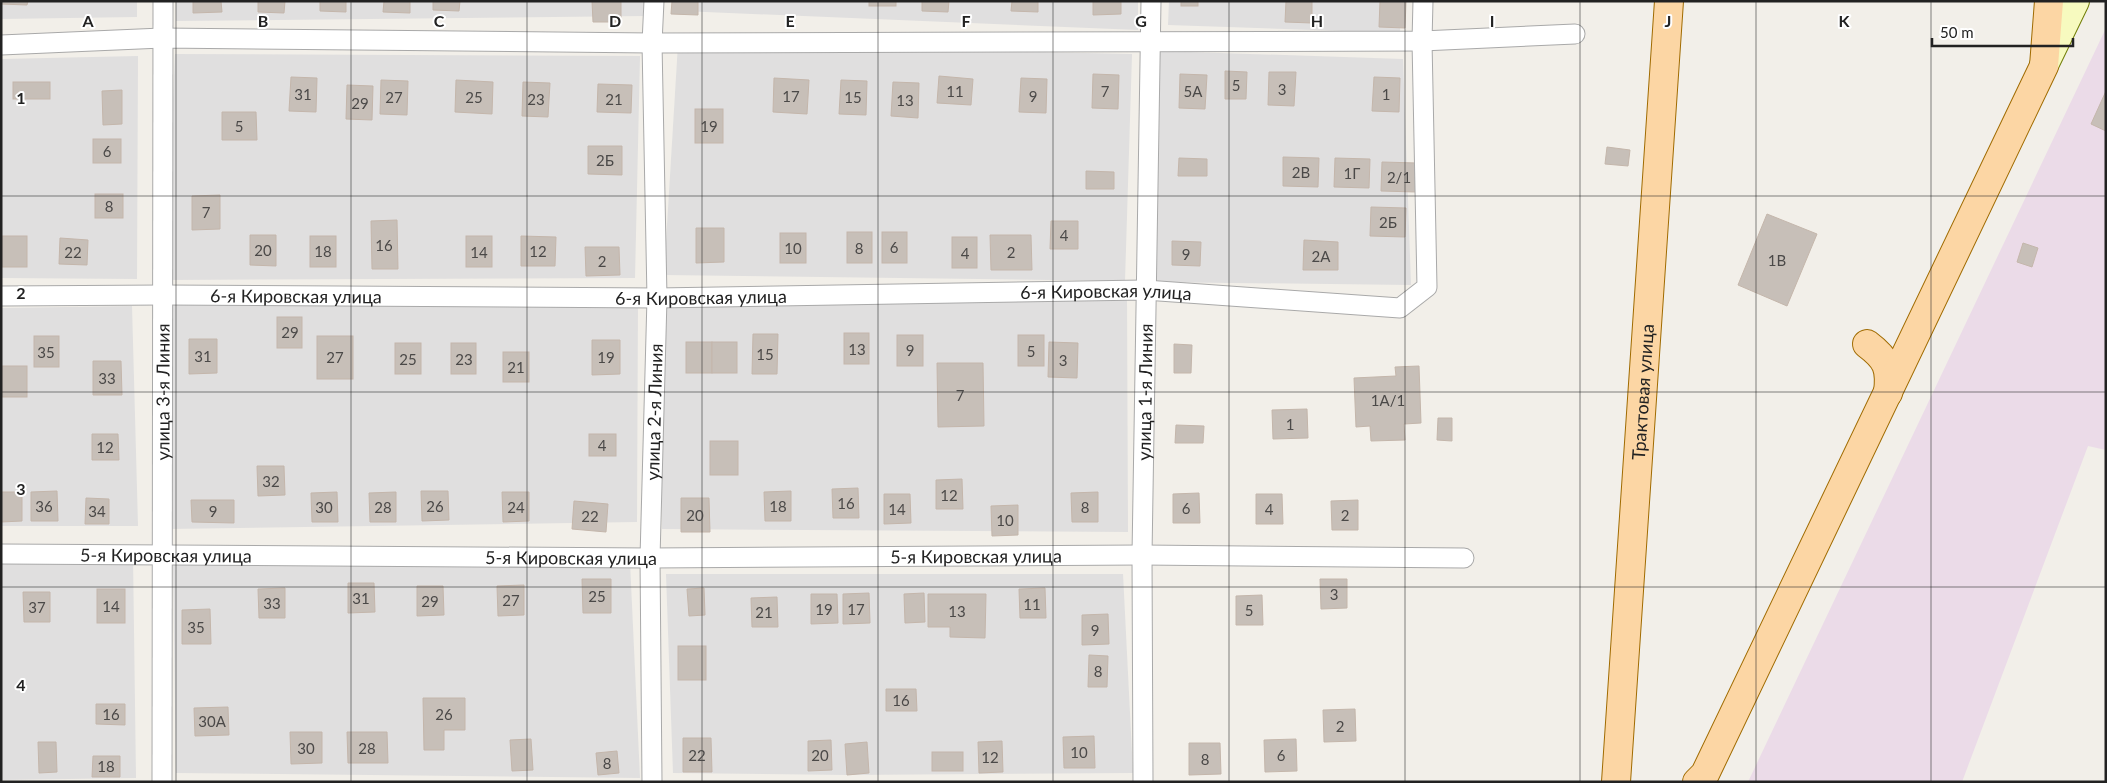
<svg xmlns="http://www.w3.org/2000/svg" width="2107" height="783" font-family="Lato,sans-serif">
  <rect width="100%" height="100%" fill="#f2efe9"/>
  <!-- residential -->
  <g fill="#e0dfdf">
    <path d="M1,1H137V17L1,19Z"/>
    <path d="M176,1H645V16L176,21Z"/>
    <path d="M682,1H1138V30L682,11Z"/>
    <path d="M1169,1H1401L1400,33L1168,25Z"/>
    <path d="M678,44L1132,54L1125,281L664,275Z"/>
    <path d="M1160,51L1403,59L1411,285L1151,282Z"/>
    <path d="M175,54L640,56L635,278L165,280Z"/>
    <path d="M138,56L137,279L1,278V59Z"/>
    <path d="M662,292L1127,299L1128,532L662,529Z"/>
    <path d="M638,297L637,522L168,529L163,303Z"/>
    <path d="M132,306L138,526H1V308Z"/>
    <path d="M133,557L136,778L1,780V559Z"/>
    <path d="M630,562L640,778L176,773L173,565Z"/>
    <path d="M666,574H1123L1133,773L847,775L673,773Z"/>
  </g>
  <!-- industrial -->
  <path fill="#ebdbe8" d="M2106,28V450L2088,446L1962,782H1748Z"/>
  <!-- building -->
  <g fill="#c7bfb8" stroke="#c4b6ab">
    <path d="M1,1H28L27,5L1,4Z"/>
    <path d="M193,1H221L222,12L193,13Z"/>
    <path d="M258,1H285L284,13L258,12Z"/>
    <path d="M320,1H346V12L320,11Z"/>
    <path d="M384,1H410V13L383,12Z"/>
    <path d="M433,1H460L459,11L433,10Z"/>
    <path d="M592,1H621V22H593Z"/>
    <path d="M672,1H698V15L671,14Z"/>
    <rect x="869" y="1" width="27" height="5"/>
    <path d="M922,1H949L948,12L922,11Z"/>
    <path d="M1012,1H1038V12L1011,11Z"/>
    <path d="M1093,1H1121V14L1093,15Z"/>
    <rect x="1181" y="1" width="17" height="5"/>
    <path d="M1286,1H1312V23L1285,22Z"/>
    <path d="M1380,1H1406L1405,28L1379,27Z"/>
    <path d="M1225,71L1247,72L1246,99H1225Z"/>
    <path d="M1269,72H1296L1294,106L1268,105Z"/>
    <path d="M1093,74L1119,75L1118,109L1092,108Z"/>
    <path d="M1180,74L1207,75L1205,109L1179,108Z"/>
    <path d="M939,76L973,79L971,105L937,103Z"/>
    <path d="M291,77L317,78L316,112L289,111Z"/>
    <path d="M1374,77L1400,78L1399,112L1372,111Z"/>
    <path d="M774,78L809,80L807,114L773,112Z"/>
    <path d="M1021,78L1047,79L1046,113L1019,112Z"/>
    <path d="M381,80L408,81L407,115L380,114Z"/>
    <path d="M456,80L493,82L492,114L455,112Z"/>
    <path d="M841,80L867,81L866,115L839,114Z"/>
    <rect x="13" y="82" width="37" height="17"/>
    <path d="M523,82L550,83L548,117L522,116Z"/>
    <path d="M893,82L919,83L918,118L891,116Z"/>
    <path d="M598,84L632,85L631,113L597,112Z"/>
    <path d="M347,85L373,86L372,120L346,119Z"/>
    <path d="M122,90V124L103,125L102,91Z"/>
    <path d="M2106,91V131L2091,124Z"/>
    <rect x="695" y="109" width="28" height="34"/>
    <path d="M222,112H256L257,140H222Z"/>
    <rect x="93" y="139" width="28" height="24"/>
    <path d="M588,146H622V175L588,174Z"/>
    <path d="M1607,147L1630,150L1628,166L1605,164Z"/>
    <path d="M1283,157L1319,158L1318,187L1283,186Z"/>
    <path d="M1179,158L1207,159V176H1178Z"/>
    <path d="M1335,158L1370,159L1369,188L1334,187Z"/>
    <path d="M1382,162L1417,163L1416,192L1381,191Z"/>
    <path d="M1086,171L1114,172V189H1086Z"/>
    <rect x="95" y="194" width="28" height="24"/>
    <path d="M220,195V229L192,230V196Z"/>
    <path d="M1371,207L1406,208L1405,237L1370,236Z"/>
    <path d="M1767,214L1817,234L1787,306L1738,285Z"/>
    <path d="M397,220L398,269H372L371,221Z"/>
    <path d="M1051,221H1078V249H1050Z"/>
    <path d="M696,228H724V262L696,263Z"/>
    <rect x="847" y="232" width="25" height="31"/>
    <rect x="882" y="232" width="25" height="31"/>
    <rect x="780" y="233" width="26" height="30"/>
    <path d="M250,235H276V266L250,265Z"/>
    <path d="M990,235H1031L1032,270H991Z"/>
    <rect x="2" y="236" width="25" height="31"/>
    <rect x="310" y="236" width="26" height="31"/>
    <rect x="466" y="236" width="26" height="31"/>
    <path d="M521,236L556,237L555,266H521Z"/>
    <rect x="952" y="237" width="25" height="31"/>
    <path d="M60,238L88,240L87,265L59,264Z"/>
    <path d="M1304,240L1338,242V270H1303Z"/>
    <path d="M1172,241L1201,242L1200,266L1172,265Z"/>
    <path d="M2023,243L2038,248L2032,267L2017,262Z"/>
    <path d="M585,247H619L620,275L586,276Z"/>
    <rect x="277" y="317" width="25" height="31"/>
    <rect x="844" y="333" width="25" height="31"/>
    <path d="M753,334H778L777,374H752Z"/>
    <rect x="897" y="335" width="26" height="31"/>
    <rect x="1018" y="335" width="26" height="31"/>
    <rect x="34" y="336" width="25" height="31"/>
    <rect x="317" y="336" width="36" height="43"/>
    <path d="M189,339H217V373L189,374Z"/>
    <path d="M592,340H620V374L592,375Z"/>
    <rect x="686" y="342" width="26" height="31"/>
    <rect x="712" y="342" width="25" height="31"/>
    <path d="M1049,342L1078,343L1077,378L1048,377Z"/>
    <rect x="395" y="343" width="26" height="31"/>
    <rect x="451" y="343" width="25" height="31"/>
    <path d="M1174,344L1192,345L1191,373H1174Z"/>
    <rect x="503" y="352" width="26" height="30"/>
    <path d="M93,361H121L122,395H93Z"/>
    <path d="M937,363H983L984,426L938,427Z"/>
    <rect x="2" y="366" width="25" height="31"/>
    <path d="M1419,366L1421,423L1404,424L1405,440L1371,441L1370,426L1356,427L1354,378L1396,376L1395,367Z"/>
    <path d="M1307,409L1308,438L1273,439L1272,410Z"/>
    <path d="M1438,418H1452V441L1437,440Z"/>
    <path d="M1176,425L1204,426L1203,443H1175Z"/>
    <path d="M92,434H118L119,460H92Z"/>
    <rect x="589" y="434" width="27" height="22"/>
    <rect x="710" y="441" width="28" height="34"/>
    <path d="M257,466H284L285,495L258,496Z"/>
    <path d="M962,479L963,509H936V480Z"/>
    <path d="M858,488L859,518H833L832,489Z"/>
    <path d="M57,491L58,521H31V492Z"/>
    <path d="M421,491H448L449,520L422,521Z"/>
    <path d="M791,491V521H765L764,492Z"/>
    <path d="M1,492H22V521L1,522Z"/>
    <path d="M337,492L338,522H312L311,493Z"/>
    <path d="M396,492V522H370L369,493Z"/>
    <path d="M502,492H529V521L503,522Z"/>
    <path d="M1098,492V522H1072L1071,493Z"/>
    <path d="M1199,493L1200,523H1173V494Z"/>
    <path d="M884,494H910L911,523L884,524Z"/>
    <path d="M1256,494H1282L1283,524H1256Z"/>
    <path d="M86,498L109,499V524H85Z"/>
    <path d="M681,498H709L710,532H681Z"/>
    <path d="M191,500H234V523L192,522Z"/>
    <path d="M1358,500V530H1332L1331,501Z"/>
    <path d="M574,501L608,504L606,532L572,529Z"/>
    <path d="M1018,505V535L992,536L991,506Z"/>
    <path d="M582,579H611V613H583Z"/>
    <path d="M1320,579H1347V608L1321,609Z"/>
    <path d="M348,583H374L375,612L348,613Z"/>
    <path d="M524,585V615L498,616L497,586Z"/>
    <path d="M417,586H443L444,615L417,616Z"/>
    <path d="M285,588V618H259L258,589Z"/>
    <path d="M704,588L705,615L689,616L687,589Z"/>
    <path d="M1045,588L1046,618H1020L1019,589Z"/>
    <rect x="97" y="589" width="28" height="34"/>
    <path d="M23,592H50V622H24Z"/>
    <path d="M869,593L870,623L843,624V594Z"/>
    <path d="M924,593L925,622L905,623L904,594Z"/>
    <path d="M811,594H837L838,623L811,624Z"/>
    <path d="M928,594H986L985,638L950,637V627H928Z"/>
    <path d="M1262,595L1263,625H1236V596Z"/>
    <path d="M777,597L778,627H752L751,598Z"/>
    <path d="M210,609L211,644H182V610Z"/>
    <path d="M1108,614L1109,644L1082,645V615Z"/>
    <rect x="678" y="646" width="28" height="34"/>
    <path d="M1089,655L1108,656L1107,687H1088Z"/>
    <path d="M886,689H916L917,711H886Z"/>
    <path d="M423,698H465V730H444V750H424Z"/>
    <path d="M96,704H125V725L96,724Z"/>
    <path d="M228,707L229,735L195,736L194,708Z"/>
    <path d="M1355,709L1356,741L1324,742L1323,710Z"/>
    <path d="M290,732H322V763L291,764Z"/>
    <path d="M347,732H387L388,763H348Z"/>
    <path d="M1094,736L1095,768H1064L1063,737Z"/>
    <path d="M683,738H711L712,772H683Z"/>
    <path d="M531,739L533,770L512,771L510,740Z"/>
    <path d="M1296,739L1297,771L1265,772L1264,740Z"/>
    <path d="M831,740L832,770L808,771V741Z"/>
    <path d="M1002,741L1003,772L979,773L978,742Z"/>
    <path d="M38,742H56L57,772L39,773Z"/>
    <path d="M867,742L869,773L847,775L845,744Z"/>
    <path d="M1189,743H1220L1221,774L1189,775Z"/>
    <path d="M617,751L619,773L598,775L596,753Z"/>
    <rect x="932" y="752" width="31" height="19"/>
    <path d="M93,756H120V777H92Z"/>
  </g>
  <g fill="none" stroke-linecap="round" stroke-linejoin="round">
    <defs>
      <g id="street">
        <path d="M1,45L162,38L652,43L1422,41L1575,34"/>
        <path id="s1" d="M1,296L164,295L657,298L1145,290L1400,308L1427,287L1422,41L1423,1"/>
        <path id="s2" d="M1,554L650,558L1142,555L1464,558"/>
        <path id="s3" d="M162,782L163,1"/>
        <path id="s4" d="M652,782L650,558L657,298L652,43L654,1"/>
        <path id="s5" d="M1143,782L1142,555L1151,1"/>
      </g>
      <path id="secondary" d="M2044,65L2075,1"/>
      <g id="primary">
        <path d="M1867,344C1887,359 1891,368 1888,393"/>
        <path id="s6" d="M1616,782L1669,1"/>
        <path d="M1697,782L1705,774L2044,66L2049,1"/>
      </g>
    </defs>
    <!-- street casing -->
    <use href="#street" stroke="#a9a9a9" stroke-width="21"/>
    <!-- secondary casing -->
    <use href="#secondary" stroke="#707d05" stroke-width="30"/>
    <!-- primary casing -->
    <use href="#primary" stroke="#a06b00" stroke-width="30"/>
    <!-- street -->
    <use href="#street" stroke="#fff" stroke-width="19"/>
    <!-- secondary -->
    <use href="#secondary" stroke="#f7fabf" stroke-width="28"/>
    <!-- primary -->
    <use href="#primary" stroke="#fcd6a4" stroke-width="28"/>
  </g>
  <!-- grid -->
  <path fill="none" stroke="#222" stroke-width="1" stroke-opacity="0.55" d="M176,1V782M351,1V782M527,1V782M702,1V782M878,1V782M1053,1V782M1229,1V782M1405,1V782M1580,1V782M1756,1V782M1931,1V782M1,196H2106M1,392H2106M1,587H2106"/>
  <g text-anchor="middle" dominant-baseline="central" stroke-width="4" stroke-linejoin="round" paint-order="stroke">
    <!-- number labels -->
    <g font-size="15" fill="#4b4948">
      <text x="1236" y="85">5</text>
      <text x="1282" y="89">3</text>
      <text x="955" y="91">11</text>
      <text x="1105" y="91">7</text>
      <text x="1193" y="91">5А</text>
      <text x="303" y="94">31</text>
      <text x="1386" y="94">1</text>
      <text x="791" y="96">17</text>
      <text x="1033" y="96">9</text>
      <text x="394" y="97">27</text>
      <text x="474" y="97">25</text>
      <text x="853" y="97">15</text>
      <text x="536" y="99">23</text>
      <text x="614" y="99">21</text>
      <text x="905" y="100">13</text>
      <text x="360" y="103">29</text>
      <text x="239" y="126">5</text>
      <text x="709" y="126">19</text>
      <text x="107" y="151">6</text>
      <text x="605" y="160">2Б</text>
      <text x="1301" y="172">2В</text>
      <text x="1352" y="173">1Г</text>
      <text x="1399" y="177">2/1</text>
      <text x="109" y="206">8</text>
      <text x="206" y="212">7</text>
      <text x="1388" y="222">2Б</text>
      <text x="1064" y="235">4</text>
      <text x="384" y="245">16</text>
      <text x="894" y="247">6</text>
      <text x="793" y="248">10</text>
      <text x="859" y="248">8</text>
      <text x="263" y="250">20</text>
      <text x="323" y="251">18</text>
      <text x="538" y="251">12</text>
      <text x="73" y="252">22</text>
      <text x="479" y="252">14</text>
      <text x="1011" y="252">2</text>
      <text x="965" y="253">4</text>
      <text x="1186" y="254">9</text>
      <text x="1321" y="256">2А</text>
      <text x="1777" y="260">1В</text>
      <text x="602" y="261">2</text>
      <text x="290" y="332">29</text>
      <text x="857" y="349">13</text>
      <text x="910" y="350">9</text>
      <text x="1031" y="351">5</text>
      <text x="46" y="352">35</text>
      <text x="765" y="354">15</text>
      <text x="203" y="356">31</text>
      <text x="335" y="357">27</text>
      <text x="606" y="357">19</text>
      <text x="408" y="359">25</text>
      <text x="464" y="359">23</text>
      <text x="1063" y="360">3</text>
      <text x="516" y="367">21</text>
      <text x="107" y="378">33</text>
      <text x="960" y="395">7</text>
      <text x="1388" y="400">1А/1</text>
      <text x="1290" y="424">1</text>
      <text x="602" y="445">4</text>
      <text x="105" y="447">12</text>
      <text x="271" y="481">32</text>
      <text x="949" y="495">12</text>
      <text x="846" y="503">16</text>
      <text x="44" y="506">36</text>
      <text x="435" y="506">26</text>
      <text x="778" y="506">18</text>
      <text x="324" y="507">30</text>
      <text x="383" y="507">28</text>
      <text x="516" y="507">24</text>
      <text x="1085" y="507">8</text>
      <text x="1186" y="508">6</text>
      <text x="897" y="509">14</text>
      <text x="1269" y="509">4</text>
      <text x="97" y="511">34</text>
      <text x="213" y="511">9</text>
      <text x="695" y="515">20</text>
      <text x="1345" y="515">2</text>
      <text x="590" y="516">22</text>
      <text x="1005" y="520">10</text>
      <text x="1334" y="594">3</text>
      <text x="597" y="596">25</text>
      <text x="361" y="598">31</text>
      <text x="511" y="600">27</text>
      <text x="430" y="601">29</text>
      <text x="272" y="603">33</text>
      <text x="1032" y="604">11</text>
      <text x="111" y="606">14</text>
      <text x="37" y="607">37</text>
      <text x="824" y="609">19</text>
      <text x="856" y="609">17</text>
      <text x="1249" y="610">5</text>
      <text x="957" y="611">13</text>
      <text x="764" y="612">21</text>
      <text x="196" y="627">35</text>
      <text x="1095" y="630">9</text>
      <text x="1098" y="671">8</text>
      <text x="901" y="700">16</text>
      <text x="111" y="714">16</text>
      <text x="444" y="714">26</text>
      <text x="212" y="721">30А</text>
      <text x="1340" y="726">2</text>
      <text x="306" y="748">30</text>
      <text x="367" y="748">28</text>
      <text x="1079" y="752">10</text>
      <text x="697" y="755">22</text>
      <text x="820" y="755">20</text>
      <text x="1281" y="755">6</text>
      <text x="990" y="757">12</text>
      <text x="1205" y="759">8</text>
      <text x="607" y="763">8</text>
      <text x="106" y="766">18</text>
    </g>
    <!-- street labels -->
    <g font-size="18" fill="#222" stroke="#fff">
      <text stroke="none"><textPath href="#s1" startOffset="1105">6-я Кировская улица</textPath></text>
      <text stroke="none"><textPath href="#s1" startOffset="295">6-я Кировская улица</textPath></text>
      <text stroke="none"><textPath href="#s1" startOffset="700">6-я Кировская улица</textPath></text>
      <text stroke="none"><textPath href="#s3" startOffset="390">улица 3-я Линия</textPath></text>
      <text stroke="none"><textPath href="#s5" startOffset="390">улица 1-я Линия</textPath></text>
      <text stroke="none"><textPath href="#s6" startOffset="391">Трактовая улица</textPath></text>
      <text stroke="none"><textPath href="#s4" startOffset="370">улица 2-я Линия</textPath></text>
      <text stroke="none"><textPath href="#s2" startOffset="165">5-я Кировская улица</textPath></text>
      <text stroke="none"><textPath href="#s2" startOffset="975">5-я Кировская улица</textPath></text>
      <text stroke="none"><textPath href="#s2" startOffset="570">5-я Кировская улица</textPath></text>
    </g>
  </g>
  <g font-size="16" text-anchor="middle" font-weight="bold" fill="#222" stroke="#fff" stroke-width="4" stroke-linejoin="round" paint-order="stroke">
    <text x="88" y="27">A</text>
    <text x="263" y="27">B</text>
    <text x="439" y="27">C</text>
    <text x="615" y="27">D</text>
    <text x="790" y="27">E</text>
    <text x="966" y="27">F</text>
    <text x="1141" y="27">G</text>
    <text x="1317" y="27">H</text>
    <text x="1492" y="27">I</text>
    <text x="1668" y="27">J</text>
    <text x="1844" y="27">K</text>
    <text x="21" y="104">1</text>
    <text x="21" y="299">2</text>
    <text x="21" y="495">3</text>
    <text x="21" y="691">4</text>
  </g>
  <!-- border -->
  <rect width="2107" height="783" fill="none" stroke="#222222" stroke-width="5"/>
  <!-- scale -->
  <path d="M1932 38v8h141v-8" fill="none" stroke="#222222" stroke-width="2.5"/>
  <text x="1940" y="38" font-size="15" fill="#222222" stroke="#ffffff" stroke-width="4" paint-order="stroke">50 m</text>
</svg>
